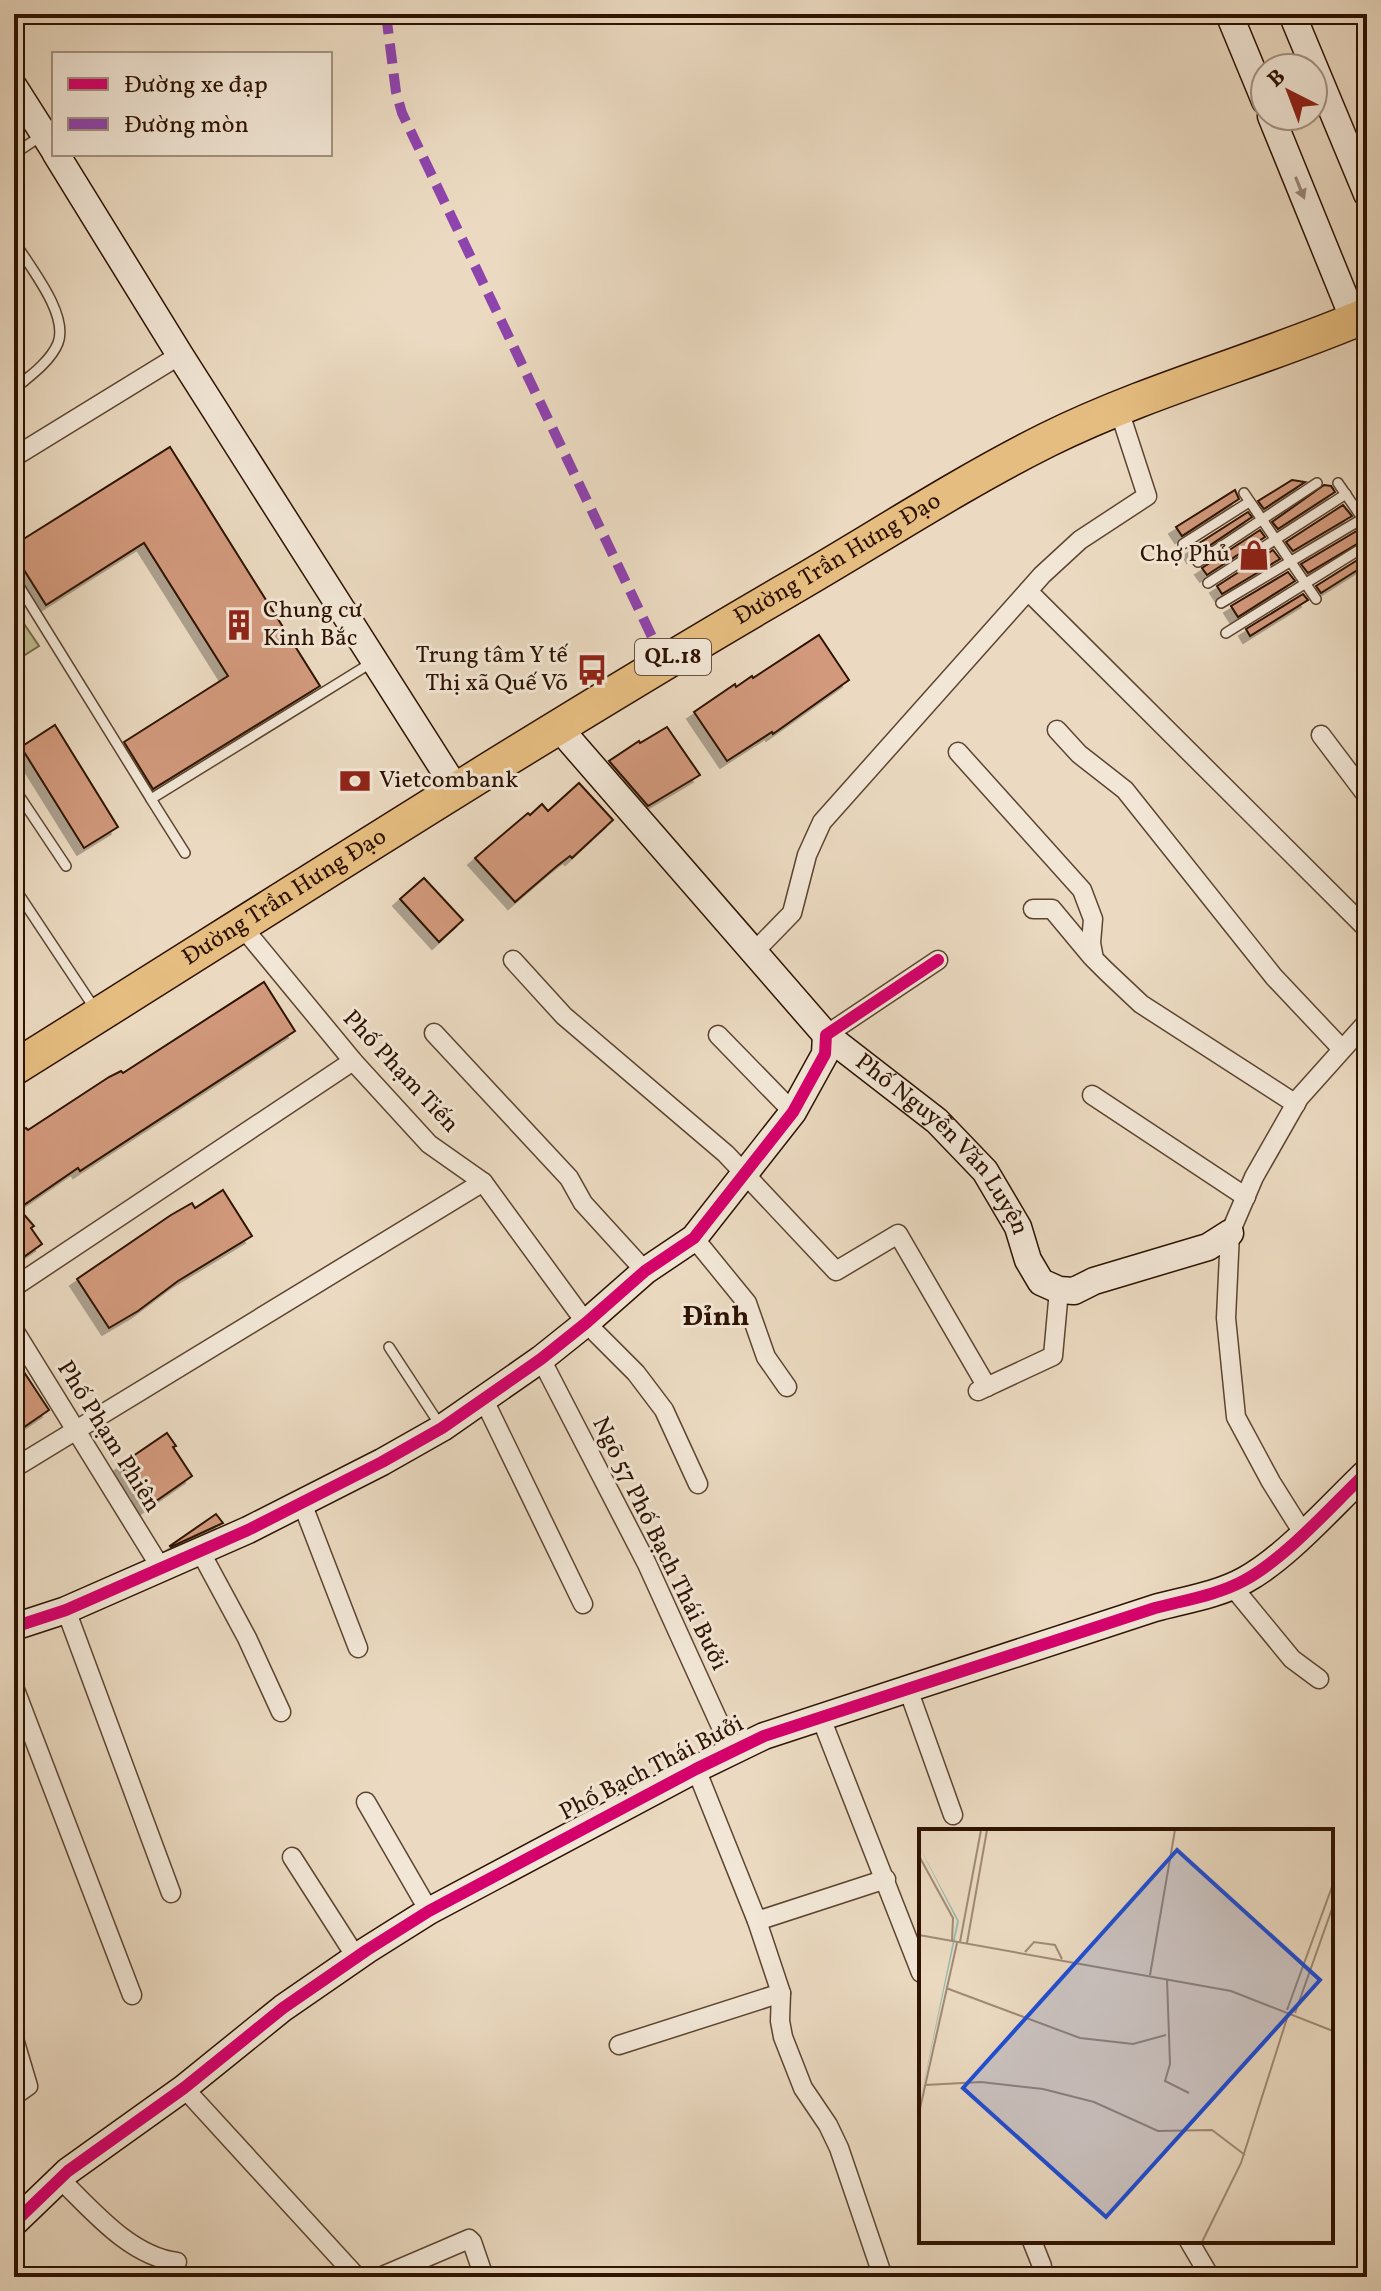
<svg xmlns="http://www.w3.org/2000/svg" width="1381" height="2291" font-family="Vollkorn,serif">
  <defs>
    <filter id="shadow"><feDropShadow dx="-7" dy="7" stdDeviation="0" flood-color="#0004"/></filter>
  </defs>
  <rect width="100%" height="100%" fill="#ebdac1"/>
  <filter id="stains"><feTurbulence type="fractalNoise" baseFrequency=".0025" numOctaves="4"/><feColorMatrix values="0 0 0 0 .2 0 0 0 0 .09 0 0 0 0 .02 0 0 0 .5 -.17"/></filter>
  <radialGradient id="worn" r=".72"><stop offset=".6" stop-color="#630" stop-opacity="0"/><stop offset="1" stop-color="#630" stop-opacity=".3"/></radialGradient>
  <!-- green -->
  <path fill="#bdbe8f" stroke="#766848" stroke-width="2" d="M14,609L39,646L14,662Z"/>
  <!-- building -->
  <g fill="#d2997b" stroke="#2e1200" stroke-width="2" filter="url(#shadow)">
    <path d="M170,447L320,686L153,789L124,742L228,676L144,543L46,605L14,554V545Z"/>
    <path d="M1292,480L1305,482L1264,509L1258,501Z"/>
    <path d="M1324,485L1331,486L1335,492L1278,529L1272,522Z"/>
    <path d="M1235,490L1239,499L1182,536L1176,527Z"/>
    <path d="M1343,505L1352,516L1293,551L1286,542Z"/>
    <path d="M1248,512L1252,517L1194,556L1190,549Z"/>
    <path d="M1360,529L1367,538L1308,573L1301,564Z"/>
    <path d="M1260,530L1265,537L1207,575L1202,568Z"/>
    <path d="M1273,550L1280,559L1222,594L1217,586Z"/>
    <path d="M1367,554V564L1321,593L1316,586Z"/>
    <path d="M1288,572L1295,581L1238,617L1231,606Z"/>
    <path d="M1303,594L1308,600L1250,636L1246,629Z"/>
    <path d="M819,635L849,680L773,734L772,732L727,761L694,712L735,684L736,687L752,676L753,678Z"/>
    <path d="M55,725L118,827L84,848L21,747Z"/>
    <path d="M667,727L700,775L648,806L609,761L639,741L640,743Z"/>
    <path d="M579,783L613,820L572,858L570,856L557,866L515,902L475,858L528,813L530,815L542,804L548,811Z"/>
    <path d="M424,878L463,920L439,942L400,899Z"/>
    <path d="M264,982L295,1031L80,1171L78,1168L21,1207L14,1196V1135L26,1128L28,1130L109,1077L121,1071L123,1073Z"/>
    <path d="M223,1190L252,1236L178,1281L138,1311L109,1328L77,1279L171,1215L192,1203L195,1208Z"/>
    <path d="M14,1203L34,1226L31,1228L42,1244L14,1264Z"/>
    <path d="M14,1357L49,1410L14,1434Z"/>
    <path d="M167,1433L176,1446L173,1447L192,1476L146,1508L137,1495L140,1493L120,1465Z"/>
    <path d="M216,1514L223,1523L171,1547L170,1546Z"/>
  </g>
  <g fill="none" stroke-linecap="round" stroke-linejoin="round">
    <defs>
      <g id="lane">
        <path d="M14,154L41,136"/>
        <path d="M14,241C29,266 69,314 58,343C51,361 29,377 14,389"/>
        <path d="M14,364L24,381"/>
        <path d="M1338,483L1367,525"/>
        <path d="M1244,493L1316,599"/>
        <path d="M1183,544L1249,502"/>
        <path d="M1198,562L1317,483"/>
        <path d="M14,578L151,799"/>
        <path d="M1208,583L1346,494"/>
        <path d="M1221,603L1367,516"/>
        <path d="M1226,633L1367,545"/>
        <path d="M14,788L66,866"/>
        <path d="M185,853L151,799L371,663"/>
        <path d="M14,887L95,1009"/>
        <path d="M389,1347L440,1425"/>
      </g>
      <g id="street">
        <path d="M14,457L180,355"/>
        <path d="M1028,591L1367,929"/>
        <path d="M1057,730L1079,754L1125,790L1274,977L1342,1049"/>
        <path d="M1321,735L1367,796"/>
        <path d="M958,752L1082,890L1093,919L1091,943L1094,959L1106,971L1141,1004L1296,1104"/>
        <path d="M1033,909H1052L1092,957"/>
        <path d="M240,924L353,1061L429,1144L483,1182L586,1323L636,1373L664,1410L698,1484"/>
        <path d="M754,952L792,913L807,855L822,822L1042,575L1080,540L1147,496L1118,407"/>
        <path d="M513,960L564,1016L726,1154L836,1271L898,1234L987,1387"/>
        <path d="M434,1033L569,1178L583,1203L645,1271"/>
        <path d="M718,1035L793,1112"/>
        <path d="M826,1035L938,960"/>
        <path d="M1092,1095L1246,1197"/>
        <path d="M694,1238L747,1303L766,1357L787,1387"/>
        <path d="M14,1287L353,1061"/>
        <path d="M14,1330L161,1568"/>
        <path d="M541,1359L647,1564L732,1751"/>
        <path d="M978,1391L1053,1356L1059,1290"/>
        <path d="M484,1400L583,1604"/>
        <path d="M14,1468L483,1182"/>
        <path d="M302,1503L358,1648"/>
        <path d="M1303,1533L1271,1482L1236,1417L1226,1318L1230,1233L1254,1177L1299,1098L1367,1022"/>
        <path d="M200,1551L247,1638L281,1712"/>
        <path d="M1232,1586L1292,1659L1319,1679"/>
        <path d="M66,1610L171,1893"/>
        <path d="M14,1687L132,1995"/>
        <path d="M908,1689L953,1815"/>
        <path d="M821,1718L921,1973"/>
        <path d="M696,1769L757,1921L781,1993L780,2021L783,2037L803,2088L828,2125L839,2148L883,2277"/>
        <path d="M366,1802L429,1911"/>
        <path d="M292,1857L356,1957"/>
        <path d="M757,1921L886,1879"/>
        <path d="M14,2039L28,2086L14,2096"/>
        <path d="M619,2045L781,1993"/>
        <path d="M184,2088L357,2277"/>
        <path d="M60,2179C93,2211 130,2256 177,2262"/>
        <path d="M1032,2241L1042,2266"/>
        <path d="M1189,2241L1209,2275L1206,2277"/>
        <path d="M380,2277L469,2239L472,2242L484,2277"/>
      </g>
      <g id="secondary">
        <path d="M1229,14L1265,101"/>
        <path d="M1292,14L1367,194"/>
        <path d="M14,87L54,150"/>
        <path d="M1271,116L1354,320"/>
        <path d="M56,154L180,355L456,789"/>
        <path id="s1" d="M559,728L826,1035L937,1121L985,1171L1018,1227L1028,1260L1041,1282L1059,1290L1074,1291L1094,1281L1208,1247L1230,1233"/>
        <path d="M14,1627L66,1610L248,1530L382,1462L442,1428L541,1359L586,1323L645,1271L694,1238L793,1112L825,1054L826,1035"/>
        <path d="M14,2223L68,2171L184,2088L283,2008L367,1950L429,1911L696,1769L764,1736L1155,1608C1185,1600 1218,1595 1245,1580C1287,1557 1331,1506 1367,1472"/>
      </g>
      <g id="highway">
        <path id="s2" d="M14,1068C270,908 523,744 784,592C871,542 957,485 1047,440C1150,389 1262,360 1367,315"/>
      </g>
    </defs>
    <!-- lane casing -->
    <use href="#lane" stroke="#5d4430" stroke-width="12"/>
    <!-- street casing -->
    <use href="#street" stroke="#5d4430" stroke-width="21"/>
    <!-- secondary casing -->
    <use href="#secondary" stroke="#2e1200" stroke-width="29"/>
    <!-- highway casing -->
    <use href="#highway" stroke="#2e1200" stroke-width="37"/>
    <!-- lane -->
    <use href="#lane" stroke="#f2e7d7" stroke-width="9"/>
    <!-- street -->
    <use href="#street" stroke="#f2e7d7" stroke-width="18"/>
    <!-- secondary -->
    <use href="#secondary" stroke="#f2e7d7" stroke-width="26"/>
    <!-- highway -->
    <use href="#highway" stroke="#e6bd80" stroke-width="34"/>
    <!-- quiet -->
    <path stroke="#8e44ad" stroke-width="10" stroke-dasharray="20 10" stroke-linecap="butt" d="M386,14L396,92L402,113L664,662"/>
    <defs>
      <g id="cycleway">
        <path d="M14,1627L66,1610L248,1530L382,1462L442,1428L541,1359L586,1323L645,1271L694,1238L793,1112L825,1054L826,1035L938,960"/>
        <path d="M14,2223L68,2171L184,2088L283,2008L367,1950L429,1911L696,1769L764,1736L1155,1608C1185,1600 1218,1595 1245,1580C1287,1557 1331,1506 1367,1472"/>
      </g>
    </defs>
    <!-- cycleway casing -->
    <use href="#cycleway" stroke="#f2e7d7" stroke-width="17"/>
    <!-- cycleway -->
    <use href="#cycleway" stroke="#d6006c" stroke-width="12"/>
  </g>
  <!-- one-way arrows -->
  <defs><path id="oneway-solid" d="M-6-.8H1V-3.2L6.5 0L1 3.2V.8H-6Z" transform="scale(2)"/></defs>
  <use fill="#9a8776" href="#oneway-solid" transform="translate(1300 188) rotate(68)"/>
  <!-- icons -->
  <defs>
    <symbol id="shop-bare" viewBox="-9 -9 18 18"><path d="M-5-2.5h2.3a2.7 3.5 0 0 1 5.4 0H5L5.5 6h-11ZM-1.5-2.5h3a1.5 2.3 0 0 0-3 0Z" fill="#8f2418" stroke="#f2e7d7" stroke-width="2.5" paint-order="stroke"/></symbol>
    <symbol id="building-bare" viewBox="-9 -9 18 18"><path d="M-4-6H4V6H1V3H-1V6H-4ZM-2.5-4.3h1.7v1.8h-1.7ZM.8-4.3h1.7v1.8H.8ZM-2.5-1h1.7V.8h-1.7ZM.8-1h1.7V.8H.8Z" fill="#8f2418" stroke="#f2e7d7" stroke-width="2.5" paint-order="stroke"/></symbol>
    <symbol id="bus-bare" viewBox="-9 -9 18 18"><path d="M-5-6H5V4H4V6H2V4H-2V6H-4V4H-5ZM-3.5-4V0h7V-4ZM-3.5 1.2v1.5H-2V1.2ZM2 1.2v1.5H3.5V1.2Z" fill="#8f2418" stroke="#f2e7d7" stroke-width="2.5" paint-order="stroke"/></symbol>
    <symbol id="bank-bare" viewBox="-9 -9 18 18"><path d="M-6-4H6V4H-6ZM0-2.3a2.3 2.3 0 1 0 0 4.6a2.3 2.3 0 1 0 0-4.6Z" fill="#8f2418" stroke="#f2e7d7" stroke-width="2.5" paint-order="stroke"/></symbol>
  </defs>
  <g fill-rule="evenodd">
    <use href="#shop-bare" x="1232" y="533" width="44" height="44"/>
    <use href="#building-bare" x="217" y="603" width="44" height="44"/>
    <use href="#bus-bare" x="570" y="648" width="44" height="44"/>
    <use href="#bank-bare" x="333" y="759" width="44" height="44"/>
  </g>
  <g text-anchor="middle" dominant-baseline="central" stroke-width="6" stroke-linejoin="round" paint-order="stroke">
    <!-- shield labels -->
    <rect fill="#f2e7d7" stroke="#695240" stroke-width="2" x="635" y="639" width="76" height="36" rx="6"/>
    <g font-size="22" font-weight="bold" fill="#2e1200">
      <text x="673" y="657">QL.18</text>
    </g>
    <!-- poi labels -->
    <g font-size="24" fill="#2e1200" stroke="#f2e7d7" text-anchor="end">
      <text x="1230" y="555">Chợ Phủ</text>
      <text x="263" y="611" text-anchor="start">Chung cư<tspan x="263" dy="28">Kinh Bắc</tspan></text>
      <text x="568" y="656">Trung tâm Y tế<tspan x="568" dy="28">Thị xã Quế Võ</tspan></text>
      <text x="379" y="781" text-anchor="start">Vietcombank</text>
    </g>
    <!-- street labels -->
    <g font-size="24" fill="#2e1200" stroke="#f2e7d7">
      <text stroke="none"><textPath href="#s2" startOffset="968">Đường Trần Hưng Đạo</textPath></text>
      <text stroke="none"><textPath href="#s2" startOffset="320">Đường Trần Hưng Đạo</textPath></text>
      <text transform="translate(400 1072) rotate(47)">Phố Phạm Tiến</text>
      <text stroke="none"><textPath href="#s1" startOffset="568">Phố Nguyễn Văn Luyện</textPath></text>
      <text transform="translate(108 1437) rotate(58)">Phố Phạm Phiên</text>
      <text transform="translate(659 1544) rotate(64)">Ngõ 57 Phố Bạch Thái Bưởi</text>
      <text transform="translate(652 1769) rotate(-27)">Phố Bạch Thái Bưởi</text>
    </g>
    <!-- quarter labels -->
    <g font-size="28" font-weight="bold" fill="#2e1200" stroke="#f2e7d7">
      <text x="716" y="1317">Đỉnh</text>
    </g>
  </g>
  <!-- overview -->
  <g transform="translate(919 1829)">
    <rect width="414" height="414" fill="#ebdac1"/>
    <path d="M0,17L40,92L0,277L38,92Z" fill="#98bbb1"/>
    <path fill="none" stroke="#9f8a74" stroke-width="2" d="M0,27L34,89L33,112M0,106L312,162L414,202M41,113L62,1M48,114L68,1M106,123L115,113L136,116L143,130M231,146L256,1M248,150L251,235L246,252L270,264M27,159L161,209L214,215L247,206M368,181L414,55M376,184L414,77M6,256L62,253L124,260L175,273L239,302L293,301L326,326M0,284L38,114M283,413L322,334L370,183"/>
    <path fill="#1d4ed8" fill-opacity="0.15" stroke="#1d4ed8" stroke-width="4" d="M258,21L401,151L187,388L44,259Z"/>
    <rect width="414" height="414" fill="none" stroke="#2e1200" stroke-width="4"/>
  </g>
  <!-- margin -->
  <rect width="1381" height="2291" fill="none" stroke="#ebdac1" stroke-width="48"/>
  <rect x="16" y="16" width="1349" height="2259" fill="none" stroke="#2e1200" stroke-width="4"/>
  <rect x="24" y="24" width="1333" height="2243" fill="none" stroke="#2e1200" stroke-width="2"/>
  <!-- legend -->
  <rect x="52" y="52" width="280" height="104" fill="#f2e7d7" stroke="#a49281" stroke-width="2"/>
  <rect x="68" y="78" width="40" height="12" fill="#d6006c" stroke="#a49281" stroke-width="2"/>
  <text x="124" y="92" font-size="24" fill="#2e1200">Đường xe đạp</text>
  <rect x="68" y="118" width="40" height="12" fill="#8e44ad" stroke="#a49281" stroke-width="2"/>
  <text x="124" y="132" font-size="24" fill="#2e1200">Đường mòn</text>
  <!-- north arrow -->
  <g transform="translate(1289 92) rotate(318)"><circle r="38" fill="#f2e7d7" stroke="#a49281" stroke-width="2"/>
  <path d="M0-6L14 30L0 20L-14 30Z" fill="#8f2418"/>
  <text y="-12" font-size="22" font-weight="bold" text-anchor="middle" fill="#2e1200">B</text>
  </g>
  <rect width="100%" height="100%" filter="url(#stains)"/>
  <rect width="100%" height="100%" fill="url(#worn)"/>
</svg>
